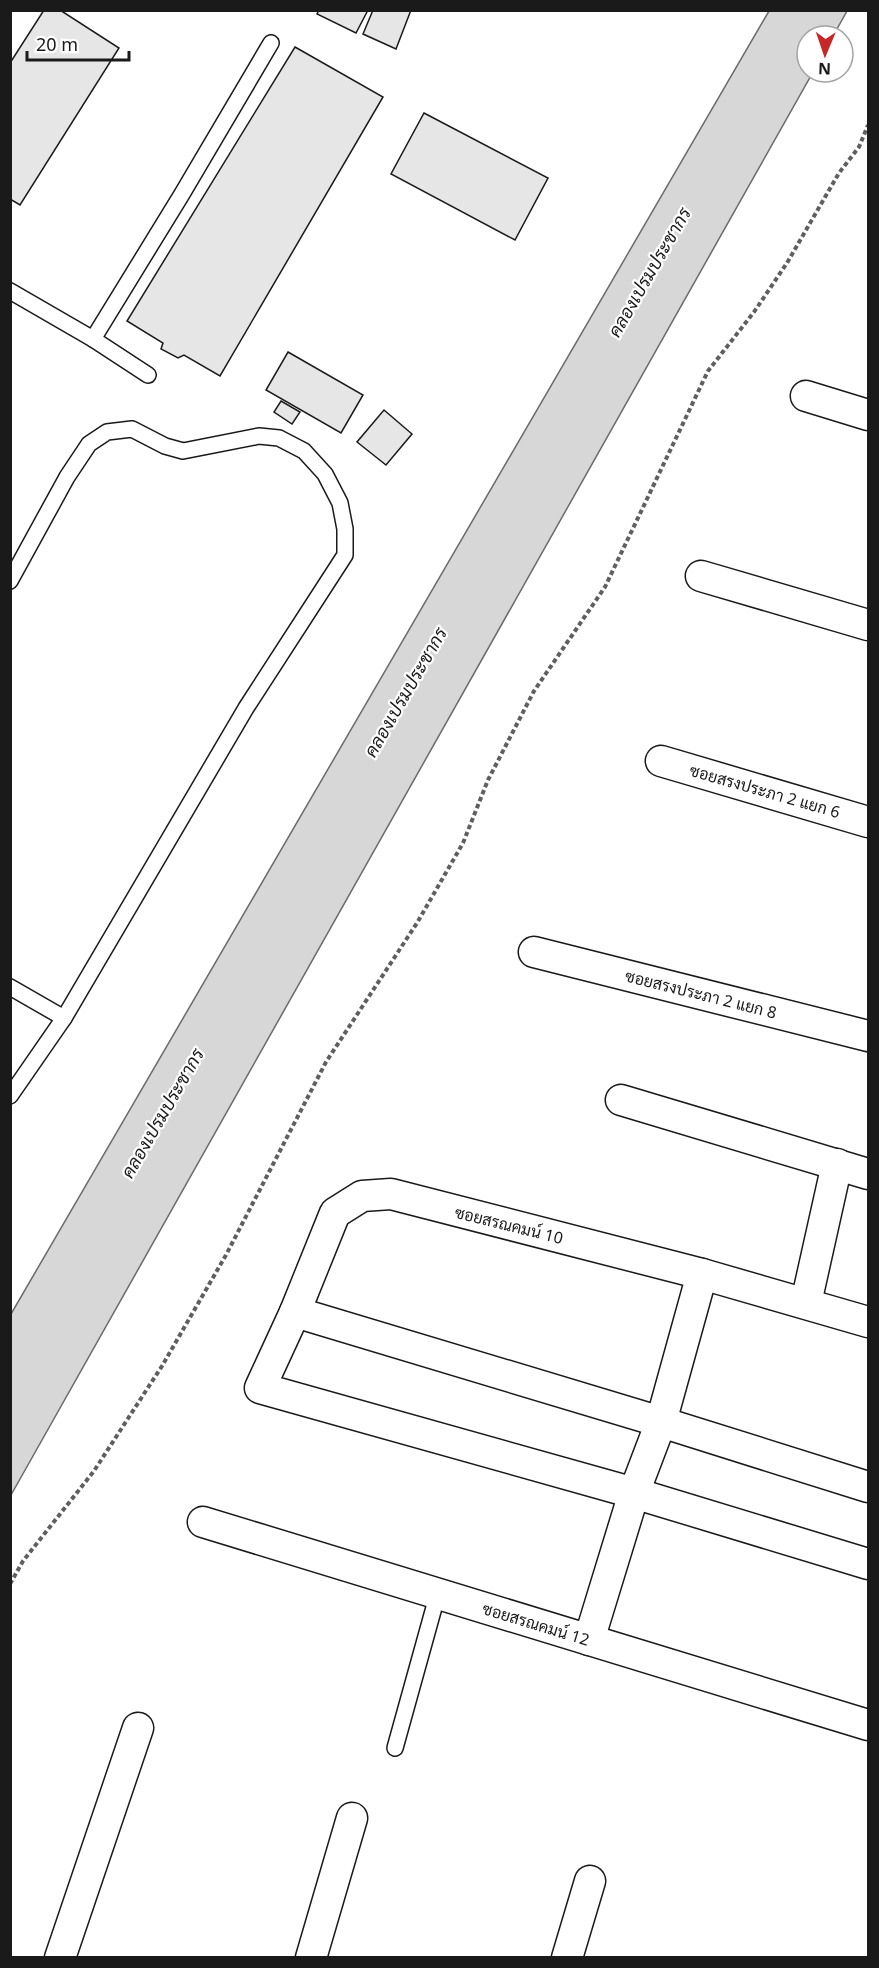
<svg xmlns="http://www.w3.org/2000/svg" width="879" height="1968" font-family="'Noto Sans',Sarabun,sans-serif">
  <rect width="100%" height="100%" fill="#fff"/>
  <!-- water -->
  <path fill="#d7d7d7" stroke="#6a6a6a" stroke-width="1.5" d="M769,11H847L833,36H807V72H813L11,1495V1314Z"/>
  <!-- building -->
  <g fill="#e6e6e6" stroke="#1a1a1a" stroke-width="1.5">
    <path d="M44,10H60L119,48L20,205L10,199V63Z"/>
    <path d="M319,10H368L356,33L317,14Z"/>
    <path d="M373,10H411L396,49L363,34Z"/>
    <path d="M295,47L383,97L220,376L184,355L178,358L161,349L163,343L127,321Z"/>
    <path d="M424,113L548,178L515,240L391,174Z"/>
    <path d="M288,352L363,395L341,433L266,390Z"/>
    <path d="M281,401L300,412L292,424L274,412Z"/>
    <path d="M384,410L412,434L386,465L357,442Z"/>
  </g>
  <g fill="none" stroke-linecap="round" stroke-linejoin="round">
    <defs>
      <g id="service">
        <path d="M10,291L93,339L148,375"/>
        <path d="M93,339L182,194L271,43"/>
        <path d="M10,581L67,477L89,444L107,432L132,429L165,446L183,451L259,436L279,438L304,451L325,474L340,503L345,529V555L246,708L64,1018L10,1096"/>
        <path d="M10,987L64,1018"/>
        <path d="M395,1748L438,1593"/>
      </g>
      <g id="minor">
        <path d="M806,396L868,415"/>
        <path d="M701,576L868,625"/>
        <path d="M661,761L868,822"/>
        <path d="M534,952L868,1036"/>
        <path d="M621,1100L868,1174"/>
        <path d="M806,1303L837,1164"/>
        <path d="M295,1312L661,1422L868,1487"/>
        <path d="M868,1322L702,1274L391,1194L362,1196L335,1213L295,1312L260,1388L634,1493L868,1564"/>
        <path d="M203,1522L868,1725"/>
        <path d="M589,1640L634,1493L661,1422L702,1274"/>
        <path d="M60,1958L138,1728"/>
        <path d="M311,1958L352,1818"/>
        <path d="M567,1958L590,1881"/>
      </g>
    </defs>
    <!-- service casing -->
    <use href="#service" stroke="#1a1a1a" stroke-width="18"/>
    <!-- minor casing -->
    <use href="#minor" stroke="#1a1a1a" stroke-width="33"/>
    <!-- path -->
    <path stroke="#5f5f5f" stroke-width="4" stroke-dasharray="4.5 3" stroke-linecap="butt" d="M10,1584L23,1561L94,1471L162,1366L226,1255L326,1062L417,923L463,843L488,780L534,691L605,587L708,371L754,312L787,263L839,173L859,147L868,125"/>
    <!-- service -->
    <use href="#service" stroke="#fff" stroke-width="15"/>
    <!-- minor -->
    <use href="#minor" stroke="#fff" stroke-width="30"/>
  </g>
  <g text-anchor="middle" dominant-baseline="central" stroke-width="4.5" stroke-linejoin="round" paint-order="stroke">
    <!-- street labels -->
    <g font-size="16" fill="#1a1a1a" stroke="#fff">
      <text transform="translate(765 791) rotate(16)">ซอยสรงประภา 2 แยก 6</text>
      <text transform="translate(701 994) rotate(14)">ซอยสรงประภา 2 แยก 8</text>
      <text transform="translate(509 1225) rotate(14)">ซอยสรณคมน์ 10</text>
      <text transform="translate(536 1624) rotate(17)">ซอยสรณคมน์ 12</text>
    </g>
    <!-- water labels -->
    <g font-size="18" font-style="italic" fill="#1a1a1a" stroke="#fff">
      <text transform="translate(649 272) rotate(-60)">คลองเปรมประชากร</text>
      <text transform="translate(405 692) rotate(-60)">คลองเปรมประชากร</text>
      <text transform="translate(162 1113) rotate(-60)">คลองเปรมประชากร</text>
    </g>
  </g>
  <!-- border -->
  <rect width="879" height="1968" fill="none" stroke="#1a1a1a" stroke-width="24"/>
  <!-- north arrow -->
  <g transform="translate(825 54) rotate(182)"><circle r="28" fill="#ffffff" stroke="#a3a3a3" stroke-width="1.5"/>
  <path d="M0-4.5L10 22L0 15L-10 22Z" fill="#c62828"/>
  <text y="-9" font-size="16" font-weight="bold" text-anchor="middle" fill="#1a1a1a">N</text>
  </g>
  <!-- scale -->
  <path d="M27 51v9h102v-9" fill="none" stroke="#1a1a1a" stroke-width="3"/>
  <text x="36" y="51" font-size="18" fill="#1a1a1a" stroke="#ffffff" stroke-width="4.5" paint-order="stroke">20 m</text>
</svg>
